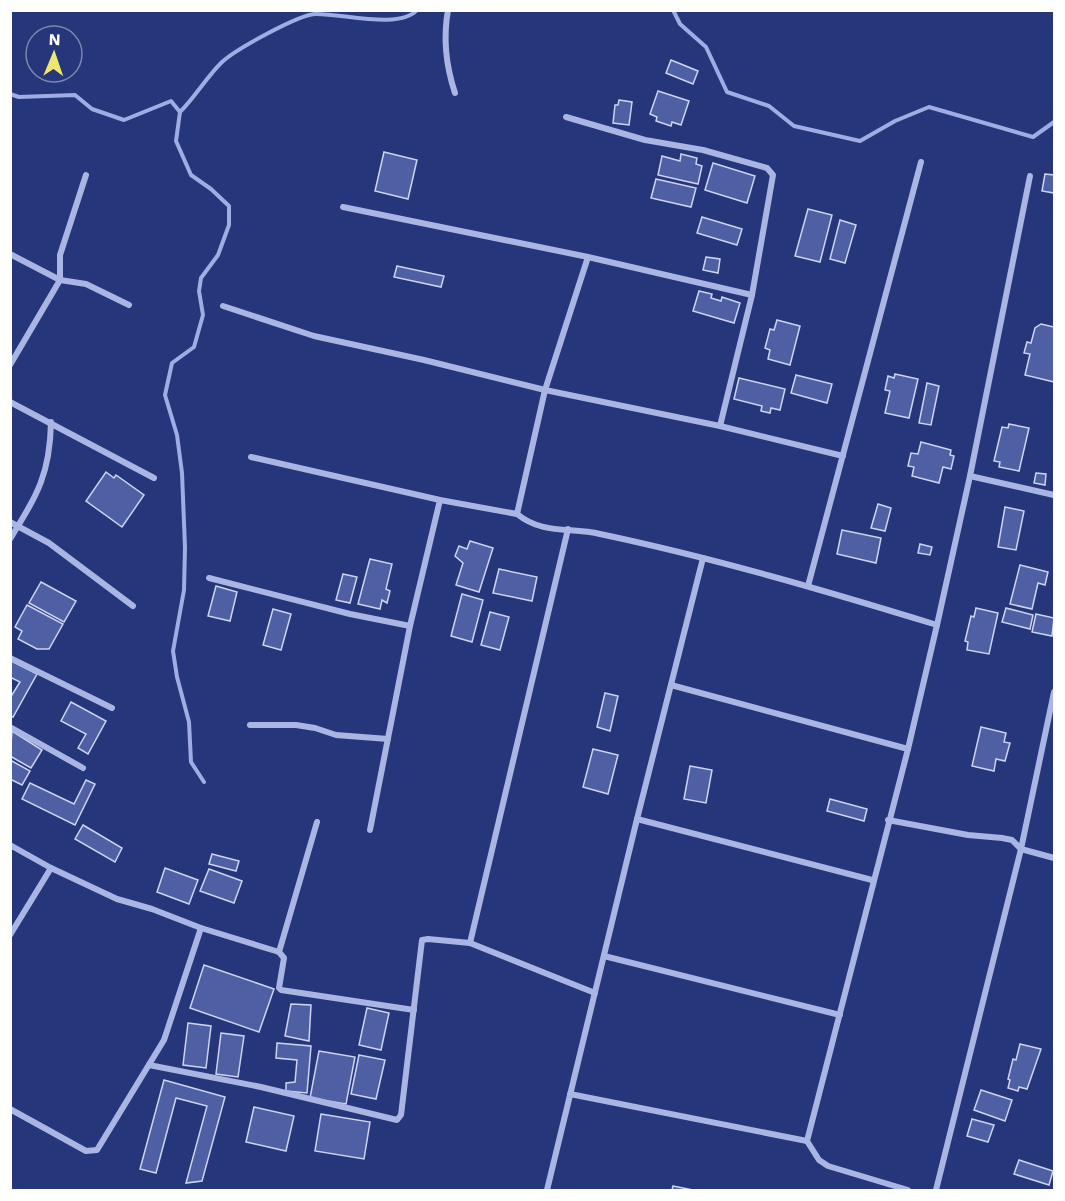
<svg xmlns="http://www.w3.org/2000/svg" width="1065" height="1201" font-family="'Work Sans',sans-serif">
  <rect width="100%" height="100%" fill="#26367a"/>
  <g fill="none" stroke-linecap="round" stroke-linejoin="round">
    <!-- stream -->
    <g stroke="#9eade4" stroke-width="4">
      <path d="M673,10L680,24L706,47L727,92L769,106L794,126L860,141L895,121L929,107L1033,137L1054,122"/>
      <path d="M10,94L19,97L75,95L92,109L124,120L171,101L180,112L176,141L191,175L211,189L229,206V225L218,255L201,278L199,291L203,315L194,347L172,363L165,395L177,435L182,473L185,547L184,590L173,651L177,677L189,722L191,762L204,782"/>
      <path d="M180,112C195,97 206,78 221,63C234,50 298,15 315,14C341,13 399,30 417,10"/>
    </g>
  </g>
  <!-- building -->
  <g fill="#4e60a3" stroke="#ccd4f3" stroke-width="1.5">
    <path d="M671,60L698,71L693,84L666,73Z"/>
    <path d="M658,91L689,101L681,125L672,122L671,126L656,121L657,117L650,114Z"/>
    <path d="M619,100L632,102L629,125L613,123L615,105H618Z"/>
    <path d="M384,152L417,160L408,199L375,191Z"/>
    <path d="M681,154L697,158L696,164L702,166L698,184L658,175L662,156L680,161Z"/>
    <path d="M713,163L755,176L747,203L705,190Z"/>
    <path d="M1045,174L1054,175V193L1042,191Z"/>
    <path d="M656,179L696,188L691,207L651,198Z"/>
    <path d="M808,209L832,215L820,262L795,256Z"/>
    <path d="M702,217L742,229L737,245L697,233Z"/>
    <path d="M840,220L856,225L845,263L830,259Z"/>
    <path d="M706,257L720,259L718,273L703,270Z"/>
    <path d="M397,266L444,276L441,287L394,277Z"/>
    <path d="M699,291L712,294L711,298L721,301L722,297L740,303L734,323L693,311Z"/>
    <path d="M777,320L800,326L790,365L768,359L770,350L765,348L770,329L774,330Z"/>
    <path d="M1041,324L1054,327V382L1025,375L1030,354L1024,353L1027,342L1031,343L1035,328Z"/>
    <path d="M895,374L918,379L909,418L885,413L890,391L885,390L888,376L894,378Z"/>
    <path d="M796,375L832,384L827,403L791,393Z"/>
    <path d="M739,378L785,389L780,410L771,408L770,413L761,411L762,406L734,399Z"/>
    <path d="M927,383L939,386L931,425L919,423Z"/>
    <path d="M1009,424L1029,428L1019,471L999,467L1000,462L994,461L1002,427L1008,428Z"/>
    <path d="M921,442L951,450L950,455L954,456L951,469L943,467L939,483L912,476L914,467L908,466L911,453L918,454Z"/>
    <path d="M106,472L114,478L116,475L144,495L122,527L86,501Z"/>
    <path d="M1036,473L1046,474L1045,485L1034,483Z"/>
    <path d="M878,504L891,508L885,531L871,528Z"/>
    <path d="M1005,507L1024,511L1016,550L998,547Z"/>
    <path d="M842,530L881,538L876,563L837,554Z"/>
    <path d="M470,541L493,548L479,592L456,585L463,563L455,556L459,546L467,549Z"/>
    <path d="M920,544L932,547L930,555L918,553Z"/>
    <path d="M370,559L392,564L386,589L390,591L387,603L382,600L380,609L358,604Z"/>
    <path d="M1020,565L1048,572L1045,585L1038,583L1032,609L1010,604Z"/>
    <path d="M499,569L537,577L532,601L493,593Z"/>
    <path d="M343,574L357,577L350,603L336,600Z"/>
    <path d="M41,582L76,601L64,622L29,603Z"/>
    <path d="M216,586L237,592L230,621L208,616Z"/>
    <path d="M462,594L483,600L472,642L451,636Z"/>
    <path d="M27,605L63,624L49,649H37L18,639L22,631L15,627Z"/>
    <path d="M976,608L998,613L989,654L967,650L968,642L965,641L971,616L974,617Z"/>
    <path d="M1006,608L1033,615L1030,629L1002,622Z"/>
    <path d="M273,609L291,614L281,650L263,645Z"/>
    <path d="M490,612L509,617L500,650L481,645Z"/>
    <path d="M1036,614L1054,618L1052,636L1032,632Z"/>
    <path d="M10,660L37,674L13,717L10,716V698L20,682L10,677Z"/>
    <path d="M605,693L618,696L610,731L597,727Z"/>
    <path d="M71,702L106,721L88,754L78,748L86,734L61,721Z"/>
    <path d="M981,727L1006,733L1004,742L1010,743L1005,761L996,759L994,771L972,766Z"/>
    <path d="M12,731L42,750L31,768L10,756Z"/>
    <path d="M593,749L618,755L608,794L583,787Z"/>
    <path d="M10,760L30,771L22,785L10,779Z"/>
    <path d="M690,766L712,770L706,803L684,799Z"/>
    <path d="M86,780L95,784L75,825L22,799L30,783L74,804Z"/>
    <path d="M830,799L867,809L864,821L827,811Z"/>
    <path d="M83,825L122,848L115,862L75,839Z"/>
    <path d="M212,854L239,861L236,871L209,864Z"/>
    <path d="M165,868L198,880L189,904L157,892Z"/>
    <path d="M209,869L242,881L234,903L200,891Z"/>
    <path d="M204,965L274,989L259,1032L190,1008Z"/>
    <path d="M291,1004L311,1005L309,1041L285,1036Z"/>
    <path d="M367,1008L389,1013L381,1050L359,1045Z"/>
    <path d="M188,1023L211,1026L206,1068L183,1065Z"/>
    <path d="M221,1033L244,1036L238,1077L216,1074Z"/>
    <path d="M277,1043L311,1046L307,1093L286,1091V1083L295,1082L297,1060L276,1058Z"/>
    <path d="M1020,1044L1041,1049L1027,1089L1019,1087L1018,1091L1008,1088L1010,1080L1008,1079L1013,1059L1016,1060Z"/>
    <path d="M319,1051L355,1057L346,1104L310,1098Z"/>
    <path d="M359,1055L385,1060L376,1099L351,1094Z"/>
    <path d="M164,1080L225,1097L202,1181L186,1183L207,1106L176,1098L156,1173L140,1169Z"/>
    <path d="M981,1090L1012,1100L1005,1121L974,1110Z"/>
    <path d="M254,1107L294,1116L286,1151L246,1142Z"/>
    <path d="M321,1114L370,1122L364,1159L315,1151Z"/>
    <path d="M972,1119L994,1125L988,1142L967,1136Z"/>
    <path d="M1019,1160L1053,1171L1049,1185L1014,1174Z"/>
    <path d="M673,1186L693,1190H672Z"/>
  </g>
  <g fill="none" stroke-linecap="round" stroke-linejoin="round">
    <!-- minor -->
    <g stroke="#a9b6e4" stroke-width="6">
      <path d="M448,10C443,38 446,66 455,93"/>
      <path d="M566,117L645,140L703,150L767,168L773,175L752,295L720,426"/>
      <path d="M343,207L588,257L752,295"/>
      <path d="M10,254L60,280L86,284L129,305"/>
      <path d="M223,306L314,336L424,360L545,390L720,426L843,456"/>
      <path d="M10,365L60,280V255L86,175"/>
      <path d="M10,402L154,478"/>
      <path d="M251,457L440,500L517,514C543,535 570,527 600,534C714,558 826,591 937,625"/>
      <path d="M970,476L1054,495"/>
      <path d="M517,514L545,390L588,257"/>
      <path d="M10,522L49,543L133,606"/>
      <path d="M10,539C37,495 50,475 51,422"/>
      <path d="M209,578L350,614L410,626"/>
      <path d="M808,586L921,162"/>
      <path d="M10,658L112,708"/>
      <path d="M671,685L908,749"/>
      <path d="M250,725H296L315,728L336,735L388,739"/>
      <path d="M10,727L83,768"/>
      <path d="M637,819L872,880"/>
      <path d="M888,820L968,835L1002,838L1012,840L1021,849L1054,858"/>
      <path d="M370,830L410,626L440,500"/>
      <path d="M10,845L51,868L117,899L152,909L201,928L279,952L284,958L279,988L281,990L414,1010"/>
      <path d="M10,935L51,868"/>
      <path d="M470,943L568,529"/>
      <path d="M279,952L317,822"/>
      <path d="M604,956L840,1015"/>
      <path d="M149,1065L261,1087L397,1120L401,1115L422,940L428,939L470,943L595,993"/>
      <path d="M570,1094L807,1141"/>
      <path d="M10,1109L86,1151L97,1150L164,1040L201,928"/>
      <path d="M547,1190L637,819L703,558"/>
      <path d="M908,1190L828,1166L819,1160L807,1141L908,749L937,625L970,476L1030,176"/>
      <path d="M936,1190L1021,849L1054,692"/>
    </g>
  </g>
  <!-- border -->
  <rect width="1065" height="1201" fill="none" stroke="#ffffff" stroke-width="24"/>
  <!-- north arrow -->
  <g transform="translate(54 54) rotate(2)"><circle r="28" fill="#26367a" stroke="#7d86af" stroke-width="1.5"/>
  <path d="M0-4.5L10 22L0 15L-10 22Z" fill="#ece76f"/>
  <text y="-9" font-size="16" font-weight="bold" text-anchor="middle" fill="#ffffff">N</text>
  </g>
</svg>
